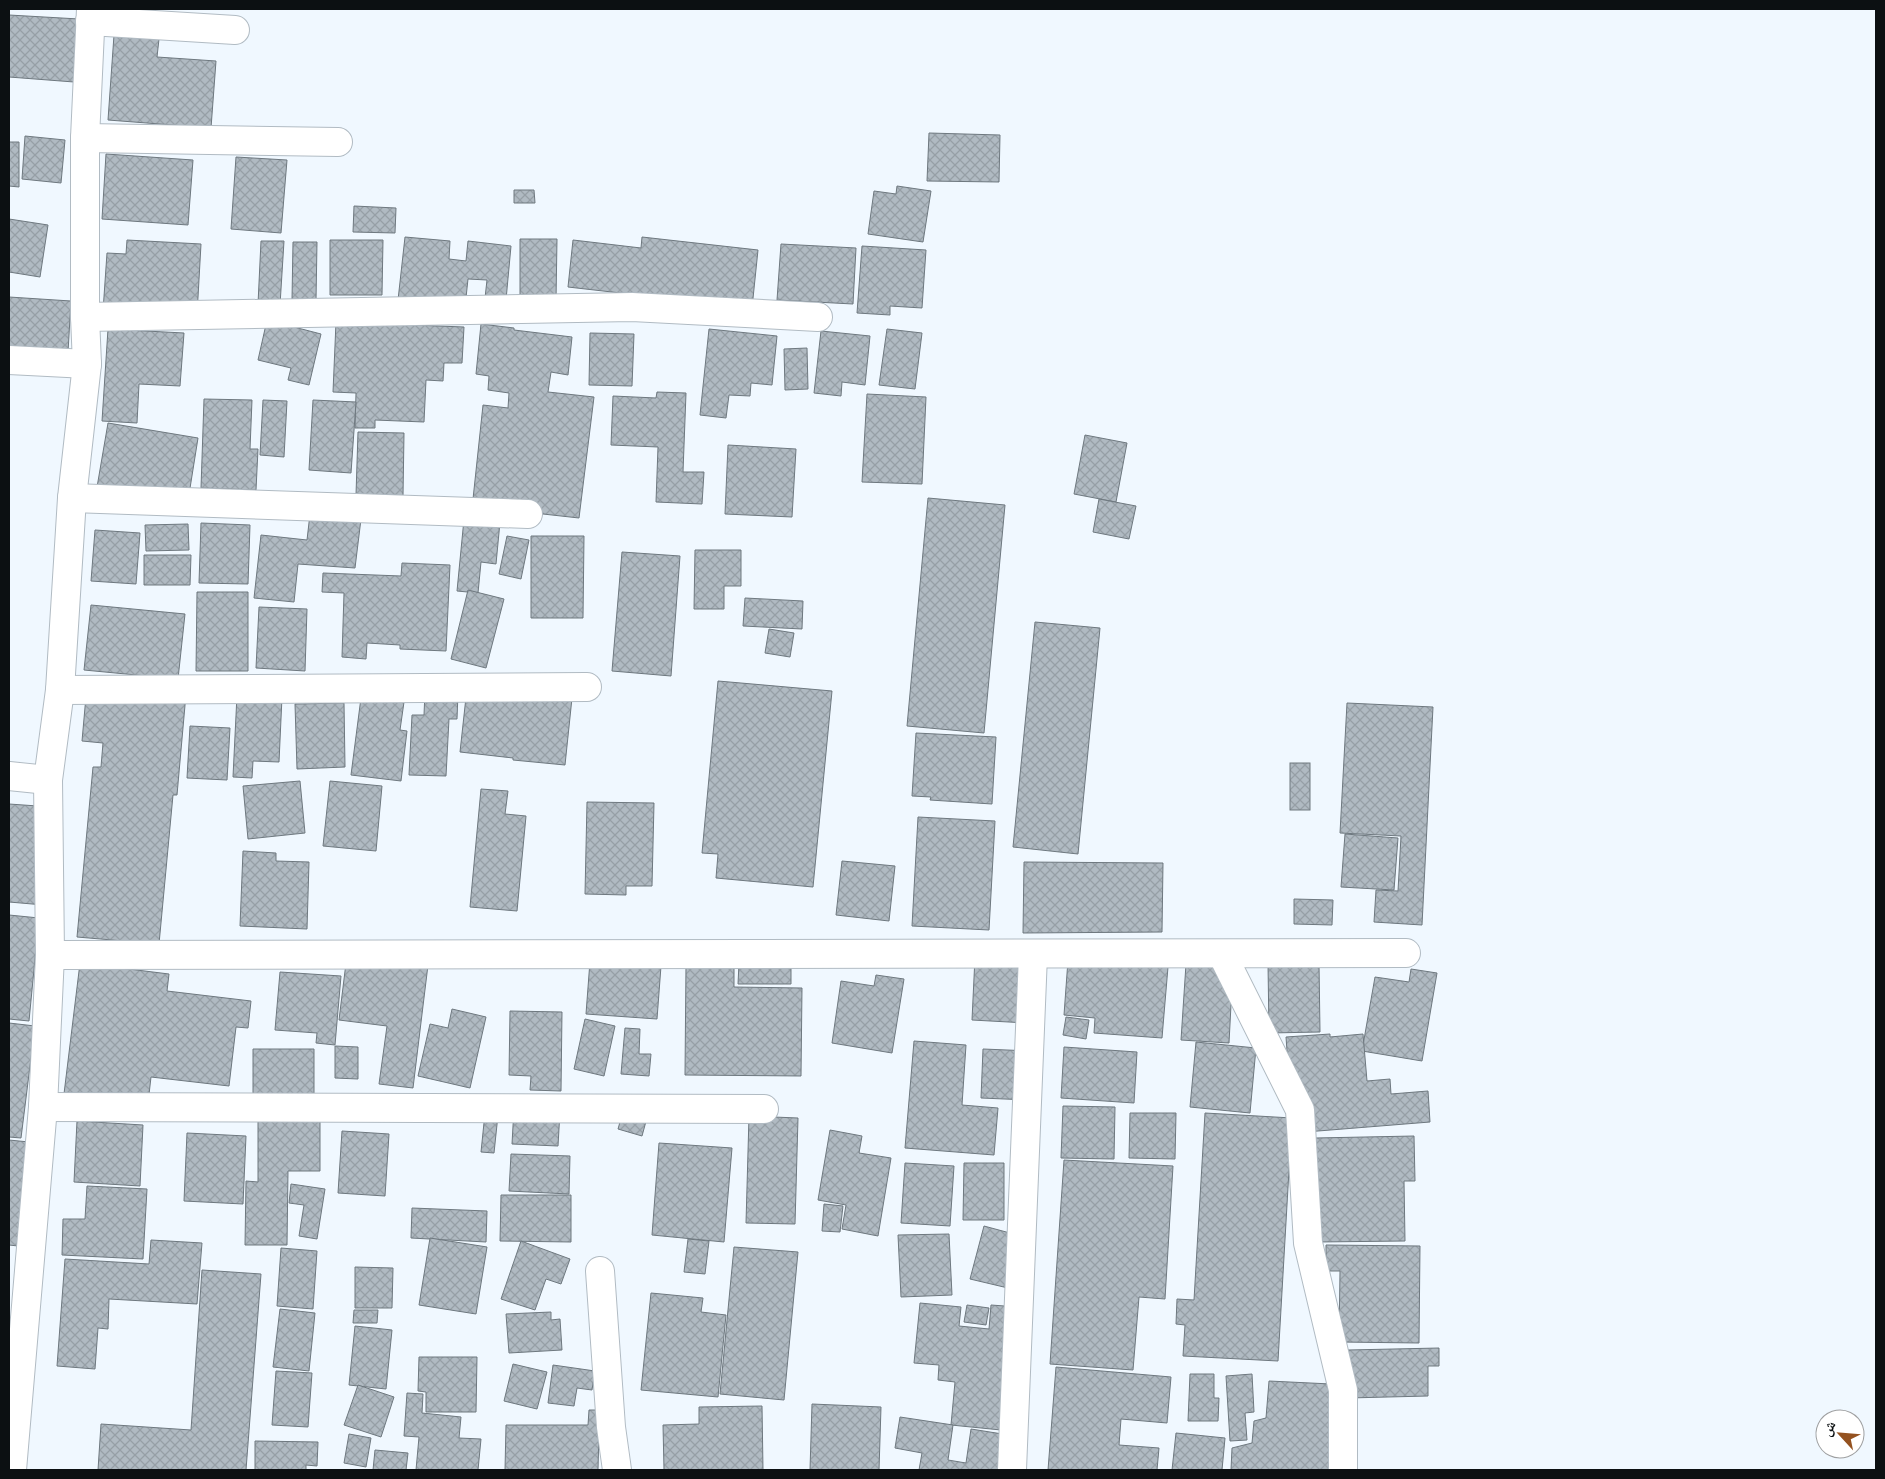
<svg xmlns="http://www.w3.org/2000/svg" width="1885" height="1479" font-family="Ubuntu,'Noto Naskh Arabic',sans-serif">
  <defs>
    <pattern id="building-cross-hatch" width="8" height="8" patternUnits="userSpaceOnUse" patternTransform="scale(1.25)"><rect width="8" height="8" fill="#b0bac2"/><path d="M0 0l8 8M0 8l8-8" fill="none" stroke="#969fa6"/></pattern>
  </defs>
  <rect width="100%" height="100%" fill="#f0f8ff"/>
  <!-- building -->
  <g fill="url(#building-cross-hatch)" stroke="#6e787f">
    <path d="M9,15L79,19L74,82L9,77Z"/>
    <path d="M114,35L159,39L157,57L216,61L211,128L108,120Z"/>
    <path d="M929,133L1000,135L999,182L927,181Z"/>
    <path d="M25,136L65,140L61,183L22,179Z"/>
    <path d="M9,142H19V187L9,186Z"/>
    <path d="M106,154L193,160L188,225L102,219Z"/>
    <path d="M236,157L287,160L281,233L231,229Z"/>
    <path d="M897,186L931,191L923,242L868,234L874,191L896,194Z"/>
    <path d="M514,190H534L535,203H514Z"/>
    <path d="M354,206L396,208L395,233L353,232Z"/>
    <path d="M9,219L48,225L40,277L9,272Z"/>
    <path d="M405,237L450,241L449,259L466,261L468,241L511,246L506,300L485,298L487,280L468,279L465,307L398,300Z"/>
    <path d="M642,237L758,250L752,308L568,287L573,240L641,248Z"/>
    <path d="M520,239H557L556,301H520Z"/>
    <path d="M127,240L201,244L197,315L103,311L107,253L126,254Z"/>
    <path d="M330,240H383L382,295H330Z"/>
    <path d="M261,241H284L280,305L258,304Z"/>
    <path d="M293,242H317L316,301L292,300Z"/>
    <path d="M781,244L856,248L853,304L777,300Z"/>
    <path d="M862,246L926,250L922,308L890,306V315L857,313Z"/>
    <path d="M9,297L71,301L68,352L9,349Z"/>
    <path d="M267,320L321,334L309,385L288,380L291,368L258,360Z"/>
    <path d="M336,322L464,327L462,363H444L443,381L426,380L424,422L375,420V428H355L356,393L333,392Z"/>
    <path d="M481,324L514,328V330L572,337L568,375L551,372L548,392L594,397L579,518L534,513L473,499L483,405L508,408L509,393L488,390L489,376L476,374Z"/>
    <path d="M108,329L184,333L180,386L139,384L137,423L102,421Z"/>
    <path d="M709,329L777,336L772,385L751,383L750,396L729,395L726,418L700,415Z"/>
    <path d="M887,329L922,333L915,389L879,385Z"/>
    <path d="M821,331L870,336L865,385L842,382L841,396L814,393Z"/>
    <path d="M590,333L634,334L632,386L589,385Z"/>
    <path d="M807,348L808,389L785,390L784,349Z"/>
    <path d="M657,392L686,393L683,472H704L702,504L656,502L658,447L611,445L613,396L656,398Z"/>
    <path d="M867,394L926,397L922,484L862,482Z"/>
    <path d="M204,399L252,400L250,449H258L256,490L201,488Z"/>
    <path d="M263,400L287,401L284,457L260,455Z"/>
    <path d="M313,400L356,402L351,473L309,470Z"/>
    <path d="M108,423L198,438L187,507L96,493Z"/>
    <path d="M358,432L404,433L403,496L356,495Z"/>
    <path d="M1085,435L1127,443L1116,502L1074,494Z"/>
    <path d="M728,445L796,449L792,517L725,514Z"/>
    <path d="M928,498L1005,505L984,733L907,726Z"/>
    <path d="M1099,499L1136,506L1129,539L1093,532Z"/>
    <path d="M310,514L361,519L355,568L298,564L294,602L254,598L261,535L307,540Z"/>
    <path d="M464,519L500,522L496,564L481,562L478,593L457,591Z"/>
    <path d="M201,523L250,525L248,584L199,583Z"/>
    <path d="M188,524L189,550L146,551L145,525Z"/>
    <path d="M95,530L140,533L136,584L91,581Z"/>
    <path d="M507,536L529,540L521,579L499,574Z"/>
    <path d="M531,536H584L583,618H531Z"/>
    <path d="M695,550H741V586H724V609H694Z"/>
    <path d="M622,552L680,556L671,676L612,671Z"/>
    <path d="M144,555H191L190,585H144Z"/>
    <path d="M402,563L450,565L446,651L400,649V645L367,643L366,659L342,657L344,593L322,592L323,573L401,576Z"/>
    <path d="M468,590L504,599L486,668L451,659Z"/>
    <path d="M197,592H248V671H196Z"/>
    <path d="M745,598L803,601L802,629L743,626Z"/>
    <path d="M91,605L185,614L178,679L84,670Z"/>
    <path d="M259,607L307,609L305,671L256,668Z"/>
    <path d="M1035,622L1100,628L1078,854L1013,847Z"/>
    <path d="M769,629L794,633L790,657L765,653Z"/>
    <path d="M718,681L832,691L813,887L716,878L718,854L702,853Z"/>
    <path d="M87,685L186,694L177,795H173L159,944L77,937L93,767H101L103,743L82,741Z"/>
    <path d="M467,688L572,698L565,765L513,760V758L460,752Z"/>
    <path d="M362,690L405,695L400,730L407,731L401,781L351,775Z"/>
    <path d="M425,691L458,693L457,719H449L446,776L409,775L412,715H424Z"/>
    <path d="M237,695L282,697L279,762L253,761L252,778L233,777Z"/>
    <path d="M344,703L345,767L297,769L295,704Z"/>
    <path d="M1347,703L1433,707L1422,925L1374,922L1376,890L1398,891L1401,836L1340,833Z"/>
    <path d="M190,726L230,728L227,780L187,778Z"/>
    <path d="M916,733L996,737L992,804L930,800L931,797L912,796Z"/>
    <rect x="1290" y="763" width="20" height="47"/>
    <path d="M300,781L305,833L248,839L243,786Z"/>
    <path d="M330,781L382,786L376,851L323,846Z"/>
    <path d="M481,789L508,791L505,814L526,816L517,911L470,907Z"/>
    <path d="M587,802L654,803L652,886H626V895L585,894Z"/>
    <path d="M9,804L52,807L44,905L9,902Z"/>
    <path d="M918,817L995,821L989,930L912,926Z"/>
    <path d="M1345,834L1398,838L1394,890L1341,887Z"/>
    <path d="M243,851L276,853V861L309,862L307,929L240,926Z"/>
    <path d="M842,861L895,866L889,921L836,915Z"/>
    <path d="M1024,862L1163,863L1162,932L1023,933Z"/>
    <path d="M1294,899L1333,900L1332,925L1294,924Z"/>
    <path d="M9,915L39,918L29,1021L9,1019Z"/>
    <path d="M975,957L1030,959L1027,1023L972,1020Z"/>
    <path d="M1068,960L1168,967L1162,1038L1094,1033L1095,1018L1064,1015Z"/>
    <path d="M590,961L661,966L657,1019L586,1014Z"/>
    <path d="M80,963L169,974L167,991L251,1001L248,1028L236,1027L229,1086L151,1077L147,1112L63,1102Z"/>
    <path d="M346,963L428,965L413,1088L379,1084L387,1026L339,1020Z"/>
    <path d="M739,963L791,964V984H738Z"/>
    <path d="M1319,963L1320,1032L1269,1033L1268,964Z"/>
    <path d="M686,964H734V987L802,988L801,1076L685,1075Z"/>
    <path d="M1186,964L1233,967L1229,1043L1181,1040Z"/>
    <path d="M1411,969L1437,973L1422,1061L1362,1051L1375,977L1409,982Z"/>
    <path d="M280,972L341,976L335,1045L316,1043L317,1033L275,1030Z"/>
    <path d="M876,975L904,979L892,1053L832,1043L841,981L874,986Z"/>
    <path d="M452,1009L486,1017L470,1088L418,1076L430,1024L448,1028Z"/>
    <path d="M510,1011L562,1012L561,1091L530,1090L531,1076L509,1075Z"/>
    <path d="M1066,1017L1089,1020L1086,1039L1063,1035Z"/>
    <path d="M585,1019L615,1026L604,1076L574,1069Z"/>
    <path d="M9,1023L35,1026L21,1138L9,1137Z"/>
    <path d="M625,1028L640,1029L639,1054H651L649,1076L621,1074Z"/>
    <path d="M1330,1034V1037L1363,1034L1367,1081L1390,1079L1391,1094L1428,1091L1430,1122L1293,1133L1286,1037Z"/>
    <path d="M914,1041L966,1045L962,1105L998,1108L994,1155L905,1148Z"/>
    <path d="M1196,1042L1256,1048L1250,1113L1190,1107Z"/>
    <path d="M335,1046L358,1047V1079L335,1078Z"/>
    <path d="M1064,1047L1137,1052L1134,1103L1061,1098Z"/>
    <path d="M253,1049H314V1095L253,1094Z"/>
    <path d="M983,1049L1031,1051L1028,1100L981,1098Z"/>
    <path d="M1063,1106L1115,1107L1114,1159L1061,1158Z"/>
    <path d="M514,1108L560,1111L558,1146L512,1144Z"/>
    <path d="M624,1108L648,1114L642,1136L618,1129Z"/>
    <path d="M485,1113L498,1115L494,1153L481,1152Z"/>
    <path d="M1130,1113H1176L1175,1159L1129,1158Z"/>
    <path d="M1205,1113L1292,1118L1278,1361L1183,1356L1185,1325L1176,1324L1177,1299L1194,1300Z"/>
    <path d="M258,1116H320V1171H288L287,1245H245L246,1181L258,1182Z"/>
    <path d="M749,1116L798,1118L795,1224L746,1223Z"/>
    <path d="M77,1121L143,1125L140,1186L74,1182Z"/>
    <path d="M830,1130L862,1136L859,1153L891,1158L878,1236L842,1229L846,1205L818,1200Z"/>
    <path d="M342,1131L389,1134L385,1196L338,1193Z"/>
    <path d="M187,1133L246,1136L243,1204L184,1201Z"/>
    <path d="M1414,1136L1415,1181H1404L1405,1241L1317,1242L1315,1138Z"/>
    <path d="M9,1140L29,1142L18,1246L9,1245Z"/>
    <path d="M659,1143L732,1148L724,1242L652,1235Z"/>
    <path d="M511,1154L570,1156L569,1194L509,1191Z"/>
    <path d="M1064,1160L1173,1166L1165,1299L1139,1297L1133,1370L1050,1364Z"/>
    <path d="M905,1163L954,1166L950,1226L901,1223Z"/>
    <path d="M964,1163H1004V1220H963Z"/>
    <path d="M291,1184L325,1189L317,1239L299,1236L304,1205L289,1203Z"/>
    <path d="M87,1186L147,1189L143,1259L62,1255L63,1219H85Z"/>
    <path d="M501,1195H571V1242L500,1241Z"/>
    <path d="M824,1204L843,1206L840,1232L822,1231Z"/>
    <path d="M412,1208L487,1211L486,1242L411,1238Z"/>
    <path d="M984,1226L1021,1236L1008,1288L970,1279Z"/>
    <path d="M949,1234L952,1295L901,1297L898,1235Z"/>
    <path d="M430,1238L487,1247L476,1314L419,1305Z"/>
    <path d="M688,1239L709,1241L705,1274L684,1272Z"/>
    <path d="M151,1240L202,1243L197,1304L109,1299L108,1329L98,1328L95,1369L57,1366L65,1259L149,1264Z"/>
    <path d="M521,1241L570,1259L561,1284L546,1279L535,1310L501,1299Z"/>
    <path d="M1326,1245L1420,1246L1419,1343L1339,1342L1340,1271H1326Z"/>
    <path d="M734,1247L798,1252L784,1400L720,1394Z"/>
    <path d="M281,1248L317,1251L313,1309L277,1306Z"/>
    <path d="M355,1267L393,1268L392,1308H355Z"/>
    <path d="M202,1270L261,1274L246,1470H98L101,1424L191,1430Z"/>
    <path d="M651,1293L703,1298L701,1312L726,1315L718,1397L641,1390Z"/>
    <path d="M920,1303L961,1307L959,1326L989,1329L991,1305L1032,1308L1021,1432L951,1425L955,1382L938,1380L939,1365L914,1363Z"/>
    <path d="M967,1305L989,1308L986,1325L964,1322Z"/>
    <path d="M280,1309L315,1313L309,1371L273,1367Z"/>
    <path d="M354,1310H378L377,1323H353Z"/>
    <path d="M551,1312V1320L560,1319L562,1350L509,1353L506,1314Z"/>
    <path d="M355,1326L392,1330L386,1389L349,1385Z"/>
    <path d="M1439,1348V1366H1428V1396L1348,1398V1350Z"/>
    <path d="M419,1357H477L476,1412H426V1392L418,1391Z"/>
    <path d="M513,1364L547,1372L537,1409L504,1401Z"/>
    <path d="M553,1365L595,1371L592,1390L577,1388L574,1406L548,1403Z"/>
    <path d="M1056,1367L1171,1377L1167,1423L1121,1419L1119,1445L1159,1448L1157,1470H1048Z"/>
    <path d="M276,1371L312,1373L308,1427L272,1425Z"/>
    <path d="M1190,1374H1214V1398H1219L1218,1421H1188Z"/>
    <path d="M1252,1374L1254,1412L1245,1413L1247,1440L1230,1441L1226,1376Z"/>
    <path d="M1269,1381L1331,1384L1333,1470H1231L1232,1448L1252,1443L1254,1421L1266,1418Z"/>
    <path d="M358,1385L394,1397L381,1437L344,1425Z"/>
    <path d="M407,1393L423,1394L422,1413L461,1417L459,1438L481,1439L478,1470H416L419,1437L404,1436Z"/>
    <path d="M812,1404L881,1407L879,1470H810Z"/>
    <path d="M762,1406L763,1470H664L663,1425L699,1424V1407Z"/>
    <path d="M589,1410H613L599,1430L598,1470H505L506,1425H588Z"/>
    <path d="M900,1417L953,1425L948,1460L966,1463L971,1429L1015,1436L1010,1470H919L922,1453L895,1448Z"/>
    <path d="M1176,1433L1225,1438L1222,1470H1172Z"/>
    <path d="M349,1434L371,1438L366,1467L344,1463Z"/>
    <path d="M255,1441L318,1442L317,1466L306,1465V1470H255Z"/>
    <path d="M375,1450L408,1453L406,1470H373Z"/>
  </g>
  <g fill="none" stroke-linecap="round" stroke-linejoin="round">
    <defs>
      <g id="street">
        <path d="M90,21L235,30"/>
        <path d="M85,138L338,142"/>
        <path d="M85,317L632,307L818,317"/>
        <path d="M9,360L87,364"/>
        <path d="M72,498L528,514"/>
        <path d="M60,690L587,687"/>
        <path d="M9,776L48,780"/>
        <path d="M1222,954L1300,1110L1308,1243L1343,1390V1470"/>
        <path d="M50,955L1406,953"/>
        <path d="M43,1107L764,1109"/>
        <path d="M600,1271L611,1427L617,1470"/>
        <path d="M12,1470L43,1107L50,955L48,780L60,690L72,498L87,364L85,317V138L91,9"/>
        <path d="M1012,1470L1033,955"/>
      </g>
    </defs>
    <!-- street casing -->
    <use href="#street" stroke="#b1bbc3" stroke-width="30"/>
    <!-- street -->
    <use href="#street" stroke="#fff" stroke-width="28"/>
  </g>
  <!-- border -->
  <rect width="1885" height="1479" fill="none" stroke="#0c1012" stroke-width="20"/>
  <!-- north arrow -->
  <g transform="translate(1840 1434) rotate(296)"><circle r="24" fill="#ffffff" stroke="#9e9fa0"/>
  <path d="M0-4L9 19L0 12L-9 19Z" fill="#945220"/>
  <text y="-8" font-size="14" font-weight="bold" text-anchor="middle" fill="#0c1012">ش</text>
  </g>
</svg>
